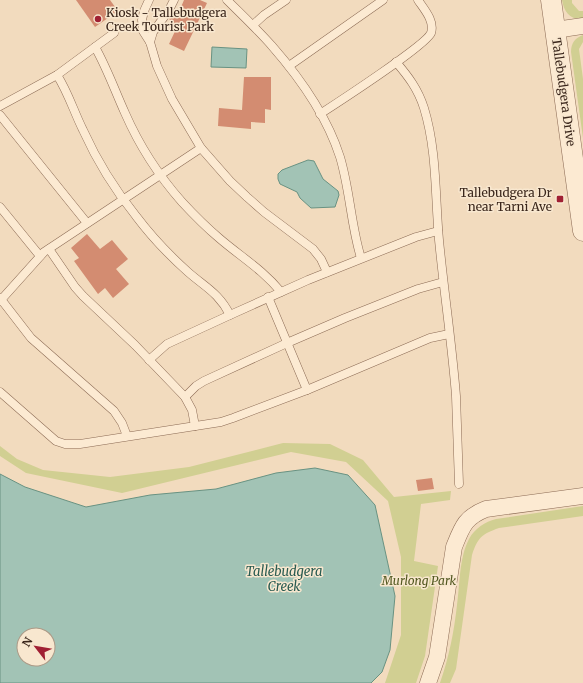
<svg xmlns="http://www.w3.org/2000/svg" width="583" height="683" font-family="Merriweather,serif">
  <rect width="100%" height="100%" fill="#f2dbbe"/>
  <!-- green -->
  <g fill="#d1cf92">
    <path d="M562,0H572V3L579,11H583V19C570,20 564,12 562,0Z"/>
    <path d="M583,35V42L579,49L583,79V138L571,52C571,43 575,38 583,35Z"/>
    <path d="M283,443L330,444L363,460L394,497L451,491L450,500L421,504L414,561L438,566L425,656L416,683H385L401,635V557L388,501L346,462L291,452L122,493L26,473L0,456V446L17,459L43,470L110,477L189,467Z"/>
    <path d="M583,506V516L499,528C482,534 478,537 472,555L456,669L450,683H440C449,657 454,632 457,605C460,584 459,558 469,539C475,528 485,522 496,519Z"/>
  </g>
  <!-- water -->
  <g fill="#a2c3b5" stroke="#699282" fill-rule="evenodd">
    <path d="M212,47L247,49L246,68L211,67Z"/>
    <path d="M308,160L314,161L323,179L338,191L339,195L335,207L311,208L300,198L297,192L280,184L278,179V174L282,170Z"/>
    <path d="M315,468L348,475L375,505L395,596L390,650L382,672L371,683H0V474L25,487L86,507L150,495L216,489L276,473ZM24,635H48V659H24Z"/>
  </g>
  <!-- building -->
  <g fill="#d38c71">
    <path d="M76,0H110L118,11L95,27Z"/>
    <path d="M184,0H200L207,3L184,51L169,44L178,25L169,19V15L168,13H171L175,10L179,12Z"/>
    <path d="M244,77H271V110L265,109V123L251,122V129L218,126L219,108L242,110Z"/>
    <path d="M87,234L100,249L112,240L128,259L116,269L129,284L113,298L105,288L98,294L74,261L79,258L71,248Z"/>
    <path d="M432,478L434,489L418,491L416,480Z"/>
  </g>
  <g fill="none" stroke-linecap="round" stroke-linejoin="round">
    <defs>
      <g id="service">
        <path d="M149,0L144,11L142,20L143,31L150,42L157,66L172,99L201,148L230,181L247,197L264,212L313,249L321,259L327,272"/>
        <path d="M227,0C242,15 258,30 272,46C300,78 327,116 340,157C350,190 351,226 361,258"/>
        <path d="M170,8L174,0"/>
        <path d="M253,25L264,15L286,0"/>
        <path d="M150,42L153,32L164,17"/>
        <path d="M95,47C107,68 115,91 125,113C139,145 159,176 182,202C194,215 206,227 219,238C241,257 262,269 281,292"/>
        <path d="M396,62C408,76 418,89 424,108C437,150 435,196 439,240C444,292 452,344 456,396C457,425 458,455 459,484"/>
        <path d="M289,66L383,0"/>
        <path d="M57,75C68,92 74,112 83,130C97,161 115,190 136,216C151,236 169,255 188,272C205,287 219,293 230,315"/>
        <path d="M0,106L57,75L114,33"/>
        <path d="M320,114C337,103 426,45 431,33C435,21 424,9 418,0"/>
        <path d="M0,115L87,223"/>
        <path d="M0,207L40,256"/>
        <path d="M49,249L75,287L83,296L135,345L185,397L192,410L195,426"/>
        <path d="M268,297L307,390"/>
        <path d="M0,298L31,338L114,411L122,423L127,436"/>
        <path d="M0,301L44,252L201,148"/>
        <path d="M149,360L167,344L230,315L308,280L416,237L438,231"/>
        <path d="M0,392L56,441L65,444H80L221,422L233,418L307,390L430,338L449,334"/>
        <path d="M185,397L196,386L204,381L287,343L345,318L418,289L443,282"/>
      </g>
      <g id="minor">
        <path d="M555,30L583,26"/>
        <path d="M428,683L437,657L454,547C462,527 465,517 486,509L583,496"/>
      </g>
      <path id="tertiary" d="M551,0L583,231"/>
    </defs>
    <!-- service casing -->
    <use href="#service" stroke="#8c6b55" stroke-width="9"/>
    <!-- minor casing -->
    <use href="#minor" stroke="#8c6b55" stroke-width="17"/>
    <!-- tertiary casing -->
    <use href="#tertiary" stroke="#8c6b55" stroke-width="21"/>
    <!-- service -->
    <use href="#service" stroke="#fcead2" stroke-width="8"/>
    <!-- minor -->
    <use href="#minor" stroke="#fcead2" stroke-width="16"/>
    <!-- tertiary -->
    <use href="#tertiary" stroke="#fcead2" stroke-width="20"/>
  </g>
  <!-- markers -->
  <g fill="#a02033" stroke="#f8e7cf" stroke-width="1.5">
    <circle cx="98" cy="19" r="4"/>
    <rect x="556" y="195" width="8" height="8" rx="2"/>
  </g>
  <g text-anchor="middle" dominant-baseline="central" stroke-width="3" stroke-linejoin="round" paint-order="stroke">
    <!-- poi labels -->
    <g font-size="12" fill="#3a261b" stroke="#f8e7cf" text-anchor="start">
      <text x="106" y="12">Kiosk - Tallebudgera<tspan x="106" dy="14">Creek Tourist Park</tspan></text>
      <text x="552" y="192" text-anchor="end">Tallebudgera Dr<tspan x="552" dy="14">near Tarni Ave</tspan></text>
    </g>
    <!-- street labels -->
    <g font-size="12" fill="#3a261b" stroke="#f8e7cf">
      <text transform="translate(564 92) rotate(82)">Tallebudgera Drive</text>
    </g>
    <!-- park labels -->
    <g font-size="12" font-style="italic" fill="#525820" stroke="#f8e7cf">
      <text x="419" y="580">Murlong Park</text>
    </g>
    <!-- water labels -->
    <g font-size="13" font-style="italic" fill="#295b51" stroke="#f8e7cf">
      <text x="284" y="571">Tallebudgera<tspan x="284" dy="15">Creek</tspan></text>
    </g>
  </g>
  <!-- north arrow -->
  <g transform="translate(36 647) rotate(301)"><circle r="19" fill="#f8e7cf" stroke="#ac9a87"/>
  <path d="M0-3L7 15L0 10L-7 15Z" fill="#a02033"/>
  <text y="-6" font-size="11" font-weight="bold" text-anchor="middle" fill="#3a261b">N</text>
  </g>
</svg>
